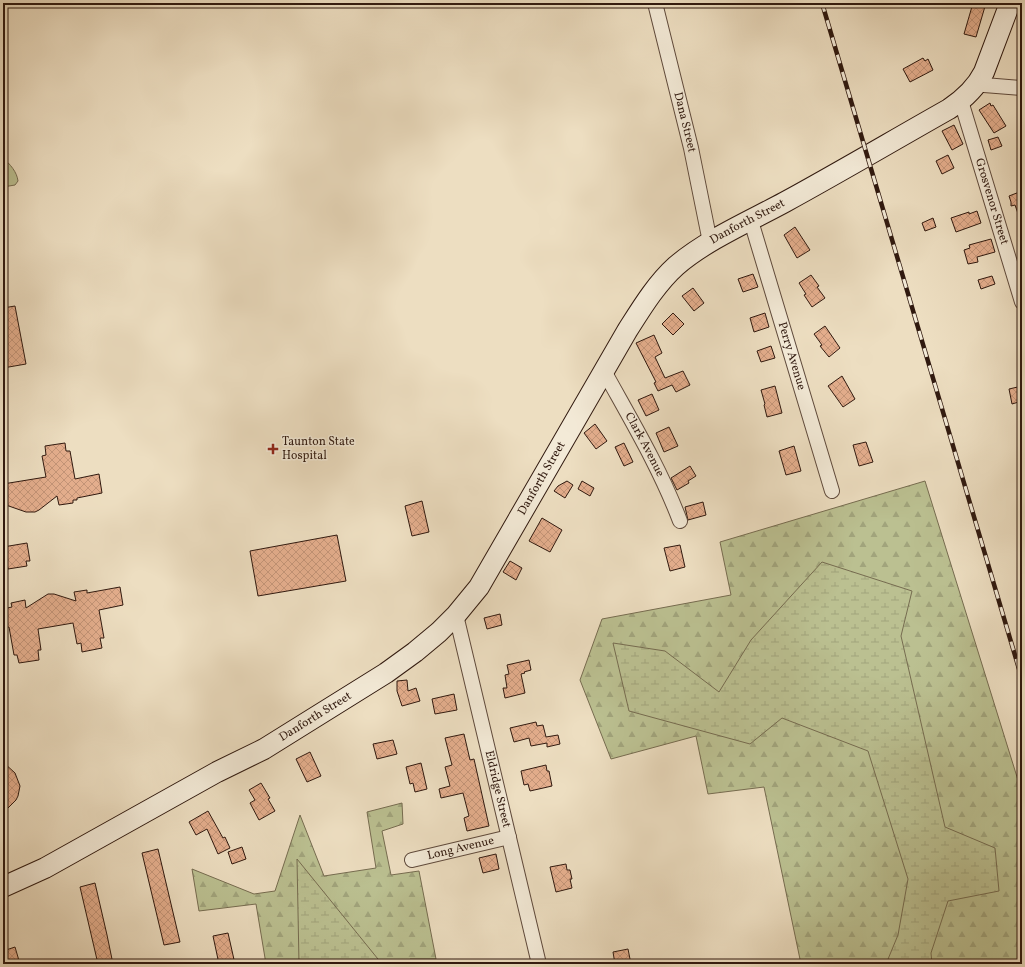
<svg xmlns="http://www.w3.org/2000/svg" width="1025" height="967" font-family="Vollkorn,serif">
  <defs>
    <pattern id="forest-firs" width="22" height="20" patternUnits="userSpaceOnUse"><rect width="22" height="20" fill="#bbc091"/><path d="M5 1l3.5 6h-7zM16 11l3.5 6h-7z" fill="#a1a47c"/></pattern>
    <pattern id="wetland-marsh" width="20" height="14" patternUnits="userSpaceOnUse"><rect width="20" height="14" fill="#bbc091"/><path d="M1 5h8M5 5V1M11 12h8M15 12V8" fill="none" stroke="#a1a47c"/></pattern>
    <pattern id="building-cross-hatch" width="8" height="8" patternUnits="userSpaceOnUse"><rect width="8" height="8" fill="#e4ae8d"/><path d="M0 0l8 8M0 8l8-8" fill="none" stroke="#c49578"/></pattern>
  </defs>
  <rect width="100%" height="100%" fill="#eddec1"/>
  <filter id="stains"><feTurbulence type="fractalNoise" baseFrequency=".005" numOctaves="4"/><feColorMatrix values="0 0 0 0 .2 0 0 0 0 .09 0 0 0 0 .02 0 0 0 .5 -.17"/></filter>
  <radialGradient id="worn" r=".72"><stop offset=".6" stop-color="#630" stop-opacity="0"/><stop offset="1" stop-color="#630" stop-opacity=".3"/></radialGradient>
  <!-- green -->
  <path fill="#bbc091" stroke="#766c50" d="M3,158C10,164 17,172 18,181L15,185L3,187Z"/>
  <!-- forest -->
  <g fill="url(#forest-firs)" stroke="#766c50">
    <path d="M925,481L1022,793V964H801L764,787L708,794L696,736L611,759L580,680L602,619L731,595L720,542Z"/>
    <path d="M402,803L403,824L382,831L391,875L419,871L436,959H410L411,964H266L256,904L199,911L192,869L254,894L275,891L300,815L324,876L376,868L367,812Z"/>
  </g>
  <!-- wetland -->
  <g fill="url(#wetland-marsh)" stroke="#766c50">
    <path d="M822,562L912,591L901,636L945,827L995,848L999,891L948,901L931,953L932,964H886L898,935L908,879L868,751L782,718L750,744L629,711L613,643L665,651L719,692L751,640Z"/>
    <path d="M297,859L382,964H299Z"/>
  </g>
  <!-- building -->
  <g fill="url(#building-cross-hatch)" stroke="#30190f">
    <path d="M973,3H986L976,37L964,34Z"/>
    <path d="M923,58L925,61L928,59L933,70L910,82L903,69Z"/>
    <path d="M990,103L991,106L993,105L1006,126L994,133L979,110Z"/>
    <path d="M954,125L963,144L952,150L942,131Z"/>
    <path d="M998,137L1002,146L991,150L988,140Z"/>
    <path d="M948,155L954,168L942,174L936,161Z"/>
    <path d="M1022,191V222H1021L1015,205L1011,206V202L1009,196Z"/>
    <path d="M977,211L981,223L956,232L951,218L969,212V214Z"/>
    <path d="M933,218L936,227L925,231L922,223Z"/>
    <path d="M795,227L810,250L797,258L784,235Z"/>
    <path d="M991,239L995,252L977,257L978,262L968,264L964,250L970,248L969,245Z"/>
    <path d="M753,274L758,287L743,292L738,279Z"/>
    <path d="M811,275L819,286L817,287L825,298L812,307L804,295L806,294L799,283Z"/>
    <path d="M992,276L995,284L981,289L978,280Z"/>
    <path d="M693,288L704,303L694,311L682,296Z"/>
    <path d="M15,306L26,364L3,368V308Z"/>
    <path d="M673,313L684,324L673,335L662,324Z"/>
    <path d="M765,313L769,327L754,332L750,318Z"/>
    <path d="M825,326L840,348L829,357L820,346L822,345L814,334Z"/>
    <path d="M654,335L662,353L655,357L665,378L683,371L690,385L676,392L672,385L658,391L654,383L656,382L636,343Z"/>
    <path d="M771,346L775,358L761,362L757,351Z"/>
    <path d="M842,376L855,399L843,407L828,386Z"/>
    <path d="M775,386L782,413L767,417L764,405L765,404L761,390Z"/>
    <path d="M1022,386V401L1012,404L1009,389Z"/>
    <path d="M652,394L659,410L646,416L638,400Z"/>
    <path d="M595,424L607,441L596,449L584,433Z"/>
    <path d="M669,427L678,446L664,452L656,433Z"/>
    <path d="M866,442L873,462L859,466L853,445Z"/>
    <path d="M65,443L66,451H70L75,479L99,474L102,493L77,498V500H73V503L59,505L57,496L39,510L35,512H26L3,504V484L46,477L42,456L46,455L45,446Z"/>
    <path d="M624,443L633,462L624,466L615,447Z"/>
    <path d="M794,446L801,471L786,475L779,451Z"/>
    <path d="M690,466L696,476L688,481L689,483L677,490L671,478Z"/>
    <path d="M567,481L573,485L565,498L554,491L558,486Z"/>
    <path d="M582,481L594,488L590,496L578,489Z"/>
    <path d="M422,501L429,532L412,536L405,506Z"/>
    <path d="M703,502L706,515L688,520L685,507Z"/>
    <path d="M542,518L562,530L550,552L529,541Z"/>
    <path d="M337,535L346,581L258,596L250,551Z"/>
    <path d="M27,543L30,561H26L27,566L8,569L3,547Z"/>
    <path d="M680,545L685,567L670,571L664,548Z"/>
    <path d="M510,561L522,568L516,580L503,572Z"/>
    <path d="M120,587L123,605L99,610L104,638H100L102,648L82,652L81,643L77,644L73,623L38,629L41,650H38L39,660L19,663L17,655H14L9,627L3,628V609L12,607L11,603L25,600L26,608L48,594H54L76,601L74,592L87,590V593Z"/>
    <path d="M500,614L502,625L487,629L484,618Z"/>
    <path d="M529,660L531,670L524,672L525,673L521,674L525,693L505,698L503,688H507L505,675L509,674L507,665Z"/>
    <path d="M407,680L408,691L416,688L420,701L402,706L397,691V681Z"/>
    <path d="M454,694L457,710L435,714L432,699Z"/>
    <path d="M536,722L537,726L543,725L546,737L558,735L560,744L547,747V743L531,746L529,738L514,742L510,728Z"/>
    <path d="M464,734L470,760L474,759L489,826L467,831L464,818L469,816L463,793L441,798L439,789L450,786L445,767L452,765L445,738Z"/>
    <path d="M393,740L397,754L377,759L373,744Z"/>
    <path d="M310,752L321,776L307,782L296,759Z"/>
    <path d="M3,762L15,773L20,786L18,796L16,800L3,813Z"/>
    <path d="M421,763L427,789L415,792L413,783L410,784L406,767Z"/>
    <path d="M546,765L547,771H549L552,786L530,791L528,784L524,785L521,771Z"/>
    <path d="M261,783L270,798L268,799L275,811L259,820L250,803L255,800L249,790Z"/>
    <path d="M208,811L223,838L225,837L230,848L218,854L207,829L196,835L189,822Z"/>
    <path d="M242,847L246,859L232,864L228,852Z"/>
    <path d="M158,849L180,942L164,945L142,853Z"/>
    <path d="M496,854L499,869L483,873L479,858Z"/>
    <path d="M566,864L567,870H570L572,879H570L572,888L556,892L550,867Z"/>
    <path d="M95,883L107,935L113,964H98L80,887Z"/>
    <path d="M228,933L235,964H219L213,936Z"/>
    <path d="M15,947L20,964H3V951Z"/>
    <path d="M628,949L631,964H615L613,952Z"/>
  </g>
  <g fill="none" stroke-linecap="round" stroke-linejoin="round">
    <defs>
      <g id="street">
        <path id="s1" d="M655,3L691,148L710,242"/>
        <path d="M978,83L984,85L1022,88"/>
        <path id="s2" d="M961,101L1022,302"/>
        <path id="s3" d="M751,221L832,491"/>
        <path id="s4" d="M604,371C631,420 660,468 680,521"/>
        <path id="s5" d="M456,615L539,964"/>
        <path id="s6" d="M412,860L509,837"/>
      </g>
      <g id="secondary">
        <path id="s7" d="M3,887L45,868L217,772L264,749L386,673L415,652L439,632L456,615L479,587L627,331C641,309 656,284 676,266C706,240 750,221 785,202C840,172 894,140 949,109C964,99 976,88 984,72L1010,3"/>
      </g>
    </defs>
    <!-- street casing -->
    <use href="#street" stroke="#5f4a3c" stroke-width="16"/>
    <!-- secondary casing -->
    <use href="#secondary" stroke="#30190f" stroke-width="22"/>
    <!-- street -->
    <use href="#street" stroke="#f3ead7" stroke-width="14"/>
    <!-- secondary -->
    <use href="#secondary" stroke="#f3ead7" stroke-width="20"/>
    <defs>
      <path id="rail" d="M822,3L1022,679"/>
    </defs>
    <!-- rail casing -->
    <use href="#rail" stroke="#30190f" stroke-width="4.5"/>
    <!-- rail -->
    <use href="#rail" stroke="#f3ead7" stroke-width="3" stroke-dasharray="9" stroke-linecap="butt"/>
  </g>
  <!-- markers -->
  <path fill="#8f2418" stroke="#f3ead7" stroke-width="1.5" d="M271 443h4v4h4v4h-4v4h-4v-4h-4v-4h4z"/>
  <g text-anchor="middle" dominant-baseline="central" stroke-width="3" stroke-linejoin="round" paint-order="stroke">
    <!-- street labels -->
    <g font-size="12" fill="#30190f" stroke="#f3ead7">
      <text stroke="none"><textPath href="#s1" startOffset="123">Dana Street</textPath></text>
      <text stroke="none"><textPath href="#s2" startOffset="105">Grosvenor Street</textPath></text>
      <text stroke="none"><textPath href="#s7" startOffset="1028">Danforth Street</textPath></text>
      <text stroke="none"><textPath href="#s3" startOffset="141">Perry Avenue</textPath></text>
      <text stroke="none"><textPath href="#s4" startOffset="84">Clark Avenue</textPath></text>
      <text stroke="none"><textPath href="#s7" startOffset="692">Danforth Street</textPath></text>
      <text stroke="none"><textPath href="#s7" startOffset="356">Danforth Street</textPath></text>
      <text stroke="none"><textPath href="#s5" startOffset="179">Eldridge Street</textPath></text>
      <text stroke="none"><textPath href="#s6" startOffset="50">Long Avenue</textPath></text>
    </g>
    <!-- poi labels -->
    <g font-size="12" fill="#30190f" stroke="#f3ead7" text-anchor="start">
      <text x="282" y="442">Taunton State<tspan x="282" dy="14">Hospital</tspan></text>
    </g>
  </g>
  <!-- margin -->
  <rect width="1025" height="967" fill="none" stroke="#eddec1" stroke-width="16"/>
  <rect x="4" y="4" width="1017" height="959" fill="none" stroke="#30190f" stroke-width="2"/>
  <rect x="8" y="8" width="1009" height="951" fill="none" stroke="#30190f"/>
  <rect width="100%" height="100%" filter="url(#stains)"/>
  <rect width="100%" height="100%" fill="url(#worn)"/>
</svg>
